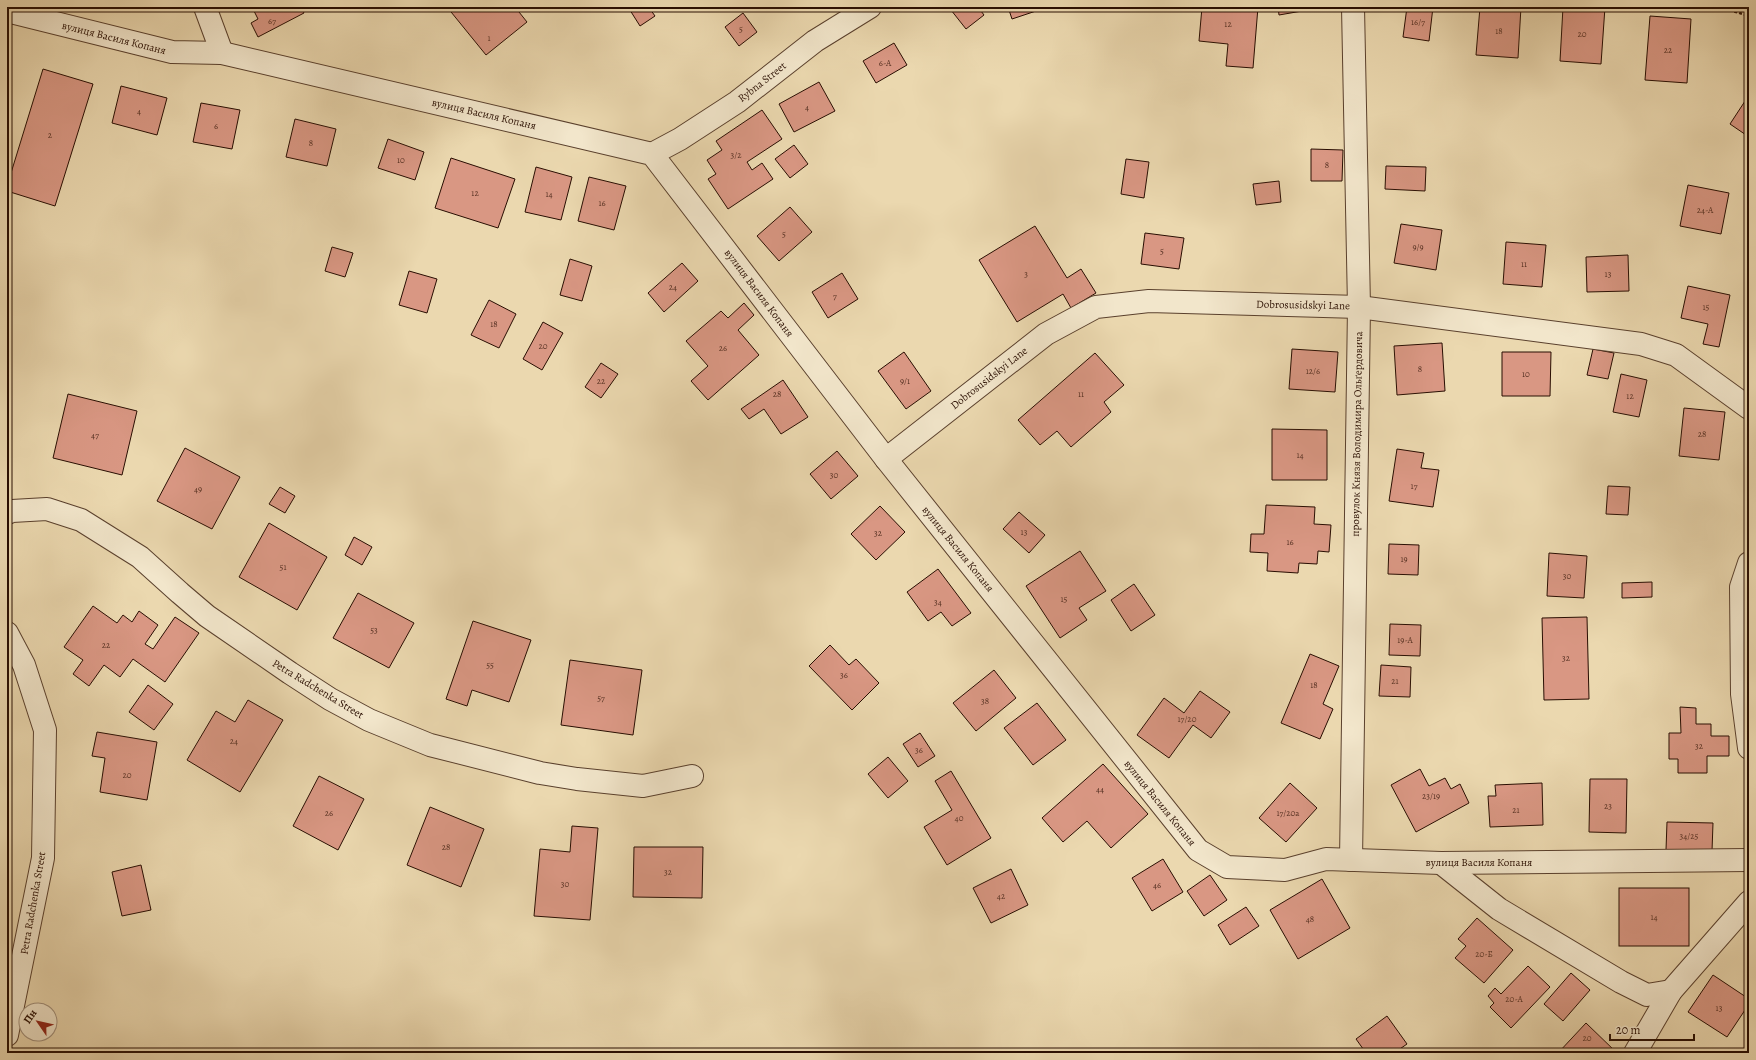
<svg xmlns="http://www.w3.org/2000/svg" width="1756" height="1060" font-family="Alegreya,serif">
  <rect width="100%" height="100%" fill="#ebd8af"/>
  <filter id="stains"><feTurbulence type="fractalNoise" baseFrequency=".005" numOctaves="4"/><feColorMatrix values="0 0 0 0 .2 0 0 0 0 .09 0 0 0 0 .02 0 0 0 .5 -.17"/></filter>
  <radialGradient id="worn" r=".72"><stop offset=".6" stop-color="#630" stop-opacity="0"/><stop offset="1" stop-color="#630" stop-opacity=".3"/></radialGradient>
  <!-- building -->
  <g fill="#d99783" stroke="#290e02">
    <path d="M252,7H301L304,13L258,37L251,23L258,19Z"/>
    <path d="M447,7H515L527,22L486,55Z"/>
    <path d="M628,7H654L650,9L655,16L640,26Z"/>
    <path d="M955,7H978L984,15L966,29L951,10Z"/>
    <path d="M1008,7H1038L1039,10L1012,19Z"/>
    <path d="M1202,7H1258L1253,68L1226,66L1228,44L1199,41Z"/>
    <path d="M1278,7H1325L1279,15Z"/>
    <path d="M1407,7H1433L1429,41L1403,37Z"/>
    <path d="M1480,7H1521L1518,58L1476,55Z"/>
    <path d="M1563,7H1605L1601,64L1560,61Z"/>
    <path d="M743,13L757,32L739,46L725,27Z"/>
    <path d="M1650,16L1691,19L1687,83L1645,80Z"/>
    <path d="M894,43L907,65L876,83L863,61Z"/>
    <path d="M43,69L93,84L55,206L7,191V186Z"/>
    <path d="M819,82L835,111L794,132L779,104Z"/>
    <path d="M121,86L167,98L157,135L112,123Z"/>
    <path d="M1749,95V137L1730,124Z"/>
    <path d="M201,103L240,110L232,149L193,142Z"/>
    <path d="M762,110L782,139L747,162L752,170L762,163L773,179L728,209L708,179L716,174L707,160L722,150L716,141Z"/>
    <path d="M295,119L336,129L327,166L286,157Z"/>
    <path d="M388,139L424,152L415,180L378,168Z"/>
    <path d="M794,145L808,164L790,178L775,159Z"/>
    <path d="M1311,149L1343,150L1342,181H1311Z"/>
    <path d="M451,158L515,179L498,228L435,208Z"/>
    <path d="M1126,159L1149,162L1144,198L1121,194Z"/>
    <path d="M1386,166L1426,167L1425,191L1385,189Z"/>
    <path d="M536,167L572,177L561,220L525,212Z"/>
    <path d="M589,177L626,186L614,230L578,221Z"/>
    <path d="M1279,181L1281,202L1256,205L1253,184Z"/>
    <path d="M1688,185L1729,193L1721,234L1680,226Z"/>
    <path d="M790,207L812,232L779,261L757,236Z"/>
    <path d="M1401,224L1442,230L1436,270L1394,263Z"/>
    <path d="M1035,226L1067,278L1081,269L1096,293L1071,308L1063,294L1017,322L979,260Z"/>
    <path d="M1145,233L1184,238L1179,269L1141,264Z"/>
    <path d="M1506,242L1546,245L1542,287L1503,284Z"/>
    <path d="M332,247L353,253L345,277L325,271Z"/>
    <path d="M1628,255L1629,291L1587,292L1586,257Z"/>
    <path d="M570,259L592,266L582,301L560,295Z"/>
    <path d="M682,263L698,281L664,312L648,293Z"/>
    <path d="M409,271L437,279L427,313L399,305Z"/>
    <path d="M842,273L858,299L828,318L812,292Z"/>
    <path d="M1688,286L1730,295L1719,347L1703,344L1708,324L1681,318Z"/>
    <path d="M489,300L516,314L499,348L471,335Z"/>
    <path d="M744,303L754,315L738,330L759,355L708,400L691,381L708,366L686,341L721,311L728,318Z"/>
    <path d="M543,322L563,333L542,370L523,359Z"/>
    <path d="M1442,343L1445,391L1397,395L1394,346Z"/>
    <path d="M1292,349L1338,352L1335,392L1289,389Z"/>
    <path d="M1593,349L1614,353L1608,379L1587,375Z"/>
    <path d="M904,352L931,391L906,409L878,371Z"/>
    <path d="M1502,352H1551L1550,396H1502Z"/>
    <path d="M1095,353L1124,385L1104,402L1111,412L1071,447L1057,431L1040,445L1018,420Z"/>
    <path d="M601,363L618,374L601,398L585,387Z"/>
    <path d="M1621,374L1647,380L1639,417L1613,412Z"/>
    <path d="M783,380L808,417L781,434L764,409L749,419L741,409Z"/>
    <path d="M68,394L137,411L122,475L53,458Z"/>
    <path d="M1684,408L1725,412L1719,460L1679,456Z"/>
    <path d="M1272,429L1327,430V480H1272Z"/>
    <path d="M185,448L240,477L212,529L157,501Z"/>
    <path d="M1397,449L1424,453L1421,468L1439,470L1433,507L1389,501Z"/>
    <path d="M837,451L858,476L831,499L810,474Z"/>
    <path d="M1608,486L1630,487L1628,515L1606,514Z"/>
    <path d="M280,487L295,496L285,513L269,504Z"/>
    <path d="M1266,505L1315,507L1314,524L1331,525L1329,552L1318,551L1317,564L1299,563L1298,573L1267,571L1268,553L1250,552L1251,534H1264Z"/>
    <path d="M880,506L905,532L876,560L851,534Z"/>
    <path d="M1019,512L1045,535L1029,553L1003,529Z"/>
    <path d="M269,523L327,557L297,610L239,577Z"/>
    <path d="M354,537L372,547L362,565L345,555Z"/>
    <path d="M1389,544L1419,545L1418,575L1388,574Z"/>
    <path d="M1080,551L1106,591L1079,608L1087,620L1060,638L1026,586Z"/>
    <path d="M1549,553L1587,556L1584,598L1547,596Z"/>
    <path d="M938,569L971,613L952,626L941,612L928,621L907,592Z"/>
    <path d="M1652,582V597L1622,598V583Z"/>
    <path d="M1134,584L1155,615L1131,631L1111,600Z"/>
    <path d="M358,593L414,623L389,668L333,638Z"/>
    <path d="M93,606L117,623L123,615L132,622L139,611L158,625L145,644L153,649L175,617L199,633L165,682L133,659L120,677L104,665L89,686L73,674L83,660L64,647Z"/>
    <path d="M1587,617L1589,699L1544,700L1542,618Z"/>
    <path d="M473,621L531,640L509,702L472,690L467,706L446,699Z"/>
    <path d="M1390,624L1421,625L1420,656L1389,655Z"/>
    <path d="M830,645L849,665L856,659L879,683L852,710L809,666Z"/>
    <path d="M1310,654L1339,666L1323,704L1333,709L1320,739L1281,723Z"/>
    <path d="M570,660L642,670L633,735L561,725Z"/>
    <path d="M1381,665L1411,667L1410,697L1379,696Z"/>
    <path d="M994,670L1016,698L976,731L953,703Z"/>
    <path d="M148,685L173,704L154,730L129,712Z"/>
    <path d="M1200,691L1230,712L1211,738L1193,725L1169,758L1137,735L1164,698L1184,713Z"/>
    <path d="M248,700L283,720L240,792L187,760L216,711L235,722Z"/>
    <path d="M1037,703L1066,740L1033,765L1004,728Z"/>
    <path d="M1680,707L1696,708V724H1711V736H1729V756H1707V773H1678V759H1669V733H1681Z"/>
    <path d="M97,732L157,742L147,800L100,792L105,758L92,756Z"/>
    <path d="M920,733L935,756L918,767L903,744Z"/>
    <path d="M888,757L908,781L888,798L868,774Z"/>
    <path d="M1103,764L1148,814L1111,848L1087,821L1063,842L1042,818Z"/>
    <path d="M1420,769L1429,786L1445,778L1451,789L1460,784L1469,803L1416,832L1391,785Z"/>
    <path d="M951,771L991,838L947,865L924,827L952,810L935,781Z"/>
    <path d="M319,776L364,799L338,850L293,826Z"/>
    <path d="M1590,779H1627L1626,833L1589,832Z"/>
    <path d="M1290,783L1317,808L1286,842L1259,818Z"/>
    <path d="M1542,783L1543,825L1490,827L1488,796H1496L1495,785Z"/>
    <path d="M430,807L484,829L461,887L407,865Z"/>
    <path d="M1667,822L1713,823L1712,851L1666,850Z"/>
    <path d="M572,826L598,828L590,920L534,916L540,849L570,852Z"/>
    <path d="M634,847H703L702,898L633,897Z"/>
    <path d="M1163,859L1183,892L1152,911L1132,878Z"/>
    <path d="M141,865L151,910L122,916L112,872Z"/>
    <path d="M1011,869L1028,905L991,923L973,888Z"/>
    <path d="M1210,875L1227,900L1204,916L1187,891Z"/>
    <path d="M1322,879L1350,928L1298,959L1270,910Z"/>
    <rect x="1619" y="888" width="70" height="58"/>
    <path d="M1246,907L1259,926L1230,945L1218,925Z"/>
    <path d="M1477,918L1513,950L1484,983L1455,958L1466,946L1458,939Z"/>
    <path d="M1528,966L1550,987L1511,1028L1490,1007L1494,1003L1488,996L1495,988L1501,994Z"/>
    <path d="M1571,973L1590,990L1563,1021L1544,1004Z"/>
    <path d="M1713,975L1749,999V1004L1727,1037L1688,1012Z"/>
    <path d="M1387,1016L1407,1044L1394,1053H1366L1356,1039Z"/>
    <path d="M1586,1023L1616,1052L1615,1053H1558Z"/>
  </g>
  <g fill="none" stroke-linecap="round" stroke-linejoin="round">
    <defs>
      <g id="minor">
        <path d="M205,7L222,53"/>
        <path d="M7,11L172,52L222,53L652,154L886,459L1198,850L1227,867L1285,870L1326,859L1441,863L1749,860"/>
        <path d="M652,154L680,139L737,102L815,41L870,7"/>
        <path d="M886,459L1046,334L1096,307L1149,301L1359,307L1641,344L1676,355L1749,408"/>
        <path d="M7,513L12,511L47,509L81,520L140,557L180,593L207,616L290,673L330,699L369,720L430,745L540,773L577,779L643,786L692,776"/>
        <path d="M1749,563L1741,587L1742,694L1749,748"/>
        <path d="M7,633L24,665L45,730L43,858L7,1035"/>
        <path d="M1351,860L1359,307L1353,7"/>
        <path d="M1441,863L1499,909L1621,982L1647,995L1671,991"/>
        <path d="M1635,1053L1671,991L1749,902"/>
      </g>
    </defs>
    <!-- minor casing -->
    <use href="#minor" stroke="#5a402d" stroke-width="24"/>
    <!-- path -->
    <path stroke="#290e02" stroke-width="2.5" stroke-dasharray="3 2" stroke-linecap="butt" d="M1720,7L1749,16"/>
    <!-- minor -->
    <use href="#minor" stroke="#f2e6cb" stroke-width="22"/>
  </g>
  <g text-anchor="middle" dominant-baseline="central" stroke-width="4" stroke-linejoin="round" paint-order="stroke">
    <!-- number labels -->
    <g font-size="9" fill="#553022">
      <text x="272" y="21">67</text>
      <text x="1418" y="22">16/7</text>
      <text x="1228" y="24">12</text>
      <text x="741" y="29">5</text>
      <text x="1499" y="31">18</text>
      <text x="1582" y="34">20</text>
      <text x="489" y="38">1</text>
      <text x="1668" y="50">22</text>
      <text x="885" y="63">6-А</text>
      <text x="807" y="107">4</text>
      <text x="139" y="111">4</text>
      <text x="216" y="126">6</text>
      <text x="50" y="135">2</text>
      <text x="311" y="143">8</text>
      <text x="736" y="155">3/2</text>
      <text x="401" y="160">10</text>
      <text x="1327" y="165">8</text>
      <text x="475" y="193">12</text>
      <text x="549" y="194">14</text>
      <text x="602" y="203">16</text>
      <text x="1705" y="210">24-А</text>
      <text x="784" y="234">5</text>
      <text x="1418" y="247">9/9</text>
      <text x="1162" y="251">5</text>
      <text x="1524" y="264">11</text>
      <text x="1026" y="274">3</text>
      <text x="1608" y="274">13</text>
      <text x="673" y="287">24</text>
      <text x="835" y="296">7</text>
      <text x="1706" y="307">15</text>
      <text x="494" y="324">18</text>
      <text x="543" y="346">20</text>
      <text x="723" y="348">26</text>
      <text x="1420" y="369">8</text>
      <text x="1313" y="371">12/6</text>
      <text x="1526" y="374">10</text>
      <text x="601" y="381">22</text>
      <text x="905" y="381">9/1</text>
      <text x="777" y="394">28</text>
      <text x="1081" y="394">11</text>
      <text x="1630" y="396">12</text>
      <text x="1702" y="434">28</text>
      <text x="95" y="435">47</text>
      <text x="1300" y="455">14</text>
      <text x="834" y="475">30</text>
      <text x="1414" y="486">17</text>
      <text x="198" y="489">49</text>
      <text x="1024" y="532">13</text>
      <text x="878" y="533">32</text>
      <text x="1290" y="542">16</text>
      <text x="1404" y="559">19</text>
      <text x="283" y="567">51</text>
      <text x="1567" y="576">30</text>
      <text x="1064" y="599">15</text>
      <text x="938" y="602">34</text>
      <text x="374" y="630">53</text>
      <text x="1405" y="640">19-А</text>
      <text x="106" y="645">22</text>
      <text x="1566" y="658">32</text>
      <text x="490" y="665">55</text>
      <text x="844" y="675">36</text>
      <text x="1395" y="681">21</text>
      <text x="1314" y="685">18</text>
      <text x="601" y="698">57</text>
      <text x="985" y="701">38</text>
      <text x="1187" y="719">17/20</text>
      <text x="234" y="741">24</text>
      <text x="1699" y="746">32</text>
      <text x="919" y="750">36</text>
      <text x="127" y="775">20</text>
      <text x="1100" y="789">44</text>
      <text x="1431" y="796">23/19</text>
      <text x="1608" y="806">23</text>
      <text x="1516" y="810">21</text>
      <text x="329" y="813">26</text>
      <text x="1288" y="813">17/20а</text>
      <text x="959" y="818">40</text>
      <text x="1689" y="836">34/25</text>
      <text x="446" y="847">28</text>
      <text x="668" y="872">32</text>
      <text x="565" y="884">30</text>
      <text x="1157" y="885">46</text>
      <text x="1001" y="896">42</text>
      <text x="1654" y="917">14</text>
      <text x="1310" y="919">48</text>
      <text x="1484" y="954">20-Б</text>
      <text x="1514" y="999">20-А</text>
      <text x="1719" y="1008">13</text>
      <text x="1587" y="1038">20</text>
    </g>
    <!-- street labels -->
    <g font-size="11" fill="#290e02" stroke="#f2e6cb">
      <text transform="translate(114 38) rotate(14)">вулиця Василя Копаня</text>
      <text transform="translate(762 82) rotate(-38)">Rybna Street</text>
      <text transform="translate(484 114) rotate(13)">вулиця Василя Копаня</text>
      <text transform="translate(759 293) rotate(53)">вулиця Василя Копаня</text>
      <text transform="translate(1303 305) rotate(1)">Dobrosusidskyi Lane</text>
      <text transform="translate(989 378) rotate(-38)">Dobrosusidskyi Lane</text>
      <text transform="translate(1357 434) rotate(-89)">провулок Князя Володимира Ольґердовича</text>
      <text transform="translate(958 549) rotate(51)">вулиця Василя Копаня</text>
      <text transform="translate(318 689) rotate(31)">Petra Radchenka Street</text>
      <text transform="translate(1160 803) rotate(51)">вулиця Василя Копаня</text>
      <text x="1479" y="862">вулиця Василя Копаня</text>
      <text transform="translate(33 903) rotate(-80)">Petra Radchenka Street</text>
    </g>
  </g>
  <!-- margin -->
  <rect width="1756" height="1060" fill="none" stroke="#ebd8af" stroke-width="24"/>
  <rect x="8" y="8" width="1740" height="1044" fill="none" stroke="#290e02" stroke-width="2"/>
  <rect x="12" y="12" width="1732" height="1036" fill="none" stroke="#290e02"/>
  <!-- north arrow -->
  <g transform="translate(38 1022) rotate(304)"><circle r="19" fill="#f2e6cb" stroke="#a2907b"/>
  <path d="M0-3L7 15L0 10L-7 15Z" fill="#8f2418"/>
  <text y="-6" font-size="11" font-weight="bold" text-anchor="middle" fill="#290e02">Пн</text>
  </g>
  <!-- scale -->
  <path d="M1610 1034v6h84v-6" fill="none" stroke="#290e02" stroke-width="2"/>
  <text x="1616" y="1034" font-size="12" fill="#290e02" stroke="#f2e6cb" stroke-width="3" paint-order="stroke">20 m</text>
  <rect width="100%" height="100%" filter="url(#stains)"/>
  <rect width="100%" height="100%" fill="url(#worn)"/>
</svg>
